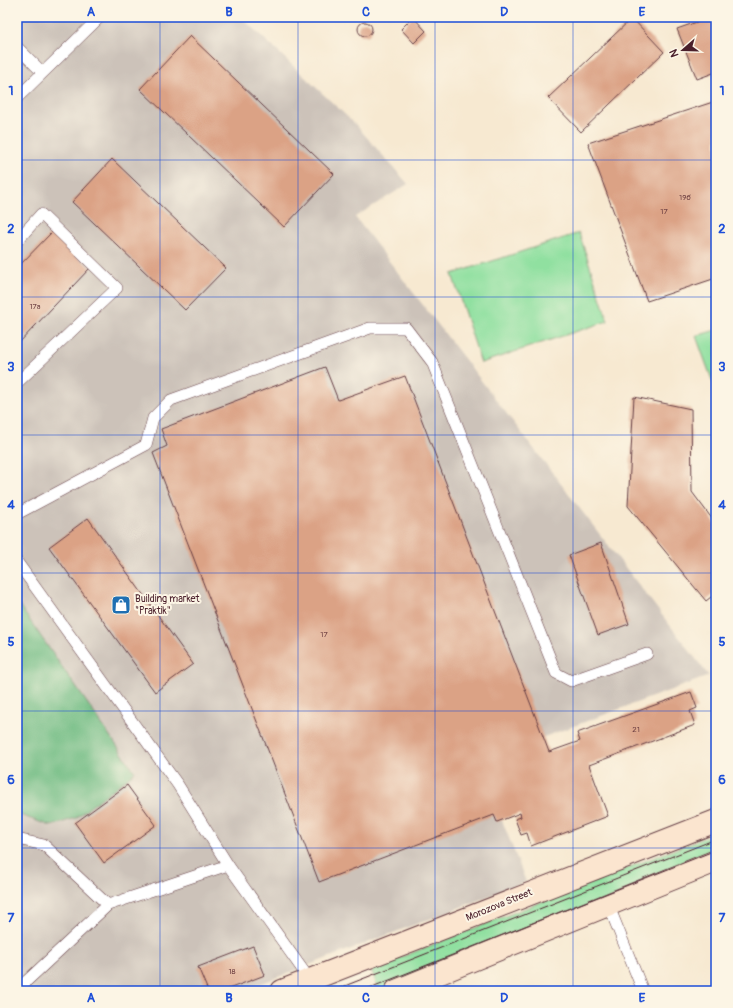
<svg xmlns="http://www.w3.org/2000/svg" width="733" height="1008" font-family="Pangolin,sans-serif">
  <rect width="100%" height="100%" fill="#fcf5e5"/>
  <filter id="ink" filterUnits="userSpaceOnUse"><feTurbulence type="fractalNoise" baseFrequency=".025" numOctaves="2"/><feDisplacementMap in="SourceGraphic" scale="8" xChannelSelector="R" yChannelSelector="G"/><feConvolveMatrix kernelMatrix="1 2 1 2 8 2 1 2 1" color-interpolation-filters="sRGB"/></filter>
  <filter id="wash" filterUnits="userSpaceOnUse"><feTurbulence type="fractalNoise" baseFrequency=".012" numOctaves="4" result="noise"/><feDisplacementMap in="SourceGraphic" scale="16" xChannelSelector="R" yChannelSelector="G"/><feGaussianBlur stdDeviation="0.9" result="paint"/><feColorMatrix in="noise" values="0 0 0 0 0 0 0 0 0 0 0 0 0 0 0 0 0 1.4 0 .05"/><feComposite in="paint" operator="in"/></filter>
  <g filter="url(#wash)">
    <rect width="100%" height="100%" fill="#f7e9d1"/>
    <!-- industrial -->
    <path fill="#ccc2b9" d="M17,17H241L355,124L408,184L355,217L709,676L479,761L526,882L241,991H17Z"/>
    <!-- green -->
    <g fill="#90e0a0" stroke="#6d8066">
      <path d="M579,233L608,321L481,363L452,274Z"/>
      <path d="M716,330V391L696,336Z"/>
      <path d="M716,833V856L379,991L371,969Z"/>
    </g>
    <!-- forest -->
    <path fill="#74be86" stroke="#5f6e58" d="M17,602L135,772L76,818L51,826L17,814Z"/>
    <g id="blocks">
      <!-- building -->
      <g fill="#dba285">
        <path d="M413,17L426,31L414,43L401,29Z"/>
        <path d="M711,17H716V72L697,79L677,29Z"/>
        <path d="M632,18L664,52L581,132L548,98Z"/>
        <circle cx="365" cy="29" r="7"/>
        <path d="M190,36L334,174L284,227L140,89Z"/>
        <path d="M716,101V278L647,301L588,143Z"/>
        <path d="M112,159L226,268L185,310L72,202Z"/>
        <path d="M52,232L90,268L17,345V268Z"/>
        <path d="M325,367L338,400L405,376L549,752L580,741L577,733L691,692L697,708L690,711L695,725L589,765L608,816L531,846L527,833L521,835L515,819L521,817L520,813L497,822L494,815L319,882L153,453L167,446L161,429Z"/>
        <path d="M634,397L691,409L692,492L716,524V593L706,601L628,506Z"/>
        <path d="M88,518L193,664L155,692L49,547Z"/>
        <path d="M601,543L629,624L598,635L569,555Z"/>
        <path d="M127,785L156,825L104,863L75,823Z"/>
        <path d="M253,946L265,975L223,991H208L198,967Z"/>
      </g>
    </g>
  </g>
  <g filter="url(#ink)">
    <use href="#blocks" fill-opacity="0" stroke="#643d44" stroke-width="1"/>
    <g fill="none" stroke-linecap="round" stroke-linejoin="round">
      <defs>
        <g id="lane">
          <path d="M17,47L42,72"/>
          <path d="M17,98L100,17"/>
          <path d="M17,241L41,214L117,288L17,383"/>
          <path d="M17,514L146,445L153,418L171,400L370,328H406L432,362L556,673L571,681L647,654"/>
          <path d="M17,562L178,785L228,865L310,980"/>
          <path d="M17,839L44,845L108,905"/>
          <path d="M608,904L643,991"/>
          <path d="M17,990L108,905L228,865"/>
        </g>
        <g id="secondary">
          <path d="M282,991L716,821"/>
          <path d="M396,991L716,861"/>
        </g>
      </defs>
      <!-- lane casing -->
      <use href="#lane" stroke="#643d44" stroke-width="12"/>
      <!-- secondary casing -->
      <use href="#secondary" stroke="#643d44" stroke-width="24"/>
      <!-- lane -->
      <use href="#lane" stroke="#fff" stroke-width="11"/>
      <!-- secondary -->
      <use href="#secondary" stroke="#fbe5cf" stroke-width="22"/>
      <!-- tram -->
      <g stroke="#4a1f2b" stroke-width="1">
        <path d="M332,991L716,839"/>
        <path d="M362,991L716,850"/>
      </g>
    </g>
  </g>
  <!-- grid -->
  <path fill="none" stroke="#1d4ed8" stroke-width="1" stroke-opacity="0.55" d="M160,17V991M298,17V991M435,17V991M573,17V991M17,160H716M17,297H716M17,435H716M17,573H716M17,711H716M17,848H716"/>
  <!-- icons -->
  <defs>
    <symbol id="shop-square" viewBox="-11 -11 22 22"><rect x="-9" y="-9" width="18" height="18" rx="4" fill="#1f6fb2" stroke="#fcf5e5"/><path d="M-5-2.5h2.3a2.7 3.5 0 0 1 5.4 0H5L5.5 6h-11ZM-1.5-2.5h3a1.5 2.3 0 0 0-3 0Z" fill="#fff"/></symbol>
  </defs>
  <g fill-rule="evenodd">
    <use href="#shop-square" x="110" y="594" width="22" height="22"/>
  </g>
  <g text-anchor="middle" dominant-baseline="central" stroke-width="4" stroke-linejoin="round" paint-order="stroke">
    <!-- number labels -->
    <g font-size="8" fill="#6e4042">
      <text x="685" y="197">19б</text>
      <text x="664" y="211">17</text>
      <text x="35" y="306">17а</text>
      <text x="324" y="634">17</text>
      <text x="636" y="729">21</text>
      <text x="232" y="971">18</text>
    </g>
    <!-- poi labels -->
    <g font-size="10" fill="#4a1f2b" stroke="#fcf5e5" text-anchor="start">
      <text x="135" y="599">Building market<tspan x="135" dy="12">"Praktik"</tspan></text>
    </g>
    <!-- street labels -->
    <g font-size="10" fill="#4a1f2b" stroke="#fcf5e5">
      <text transform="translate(499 905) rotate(-22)">Morozova Street</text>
    </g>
  </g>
  <!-- margin -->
  <rect width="733" height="1008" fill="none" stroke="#fcf5e5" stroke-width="44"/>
  <!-- north arrow -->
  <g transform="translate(683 50) rotate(250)" stroke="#fcf5e5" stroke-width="3" paint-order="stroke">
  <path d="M0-3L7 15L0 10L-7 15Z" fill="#4a1f2b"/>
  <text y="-6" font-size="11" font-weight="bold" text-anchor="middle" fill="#4a1f2b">N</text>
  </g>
  <rect x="22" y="22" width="689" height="964" fill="none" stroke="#1d4ed8" stroke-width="1.5"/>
  <g font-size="13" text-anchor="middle" font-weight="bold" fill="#1d4ed8">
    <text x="91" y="16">A</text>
    <text x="229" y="16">B</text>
    <text x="366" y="16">C</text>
    <text x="504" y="16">D</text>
    <text x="642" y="16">E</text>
    <text x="11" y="95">1</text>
    <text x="722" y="95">1</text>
    <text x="11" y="233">2</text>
    <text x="722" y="233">2</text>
    <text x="11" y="371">3</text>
    <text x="722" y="371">3</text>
    <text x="11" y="509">4</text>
    <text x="722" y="509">4</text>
    <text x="11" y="646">5</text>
    <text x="722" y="646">5</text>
    <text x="11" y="784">6</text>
    <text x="722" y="784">6</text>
    <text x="11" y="922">7</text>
    <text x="722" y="922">7</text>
    <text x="91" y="1002">A</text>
    <text x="229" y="1002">B</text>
    <text x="366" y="1002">C</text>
    <text x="504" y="1002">D</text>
    <text x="642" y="1002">E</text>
  </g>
</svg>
